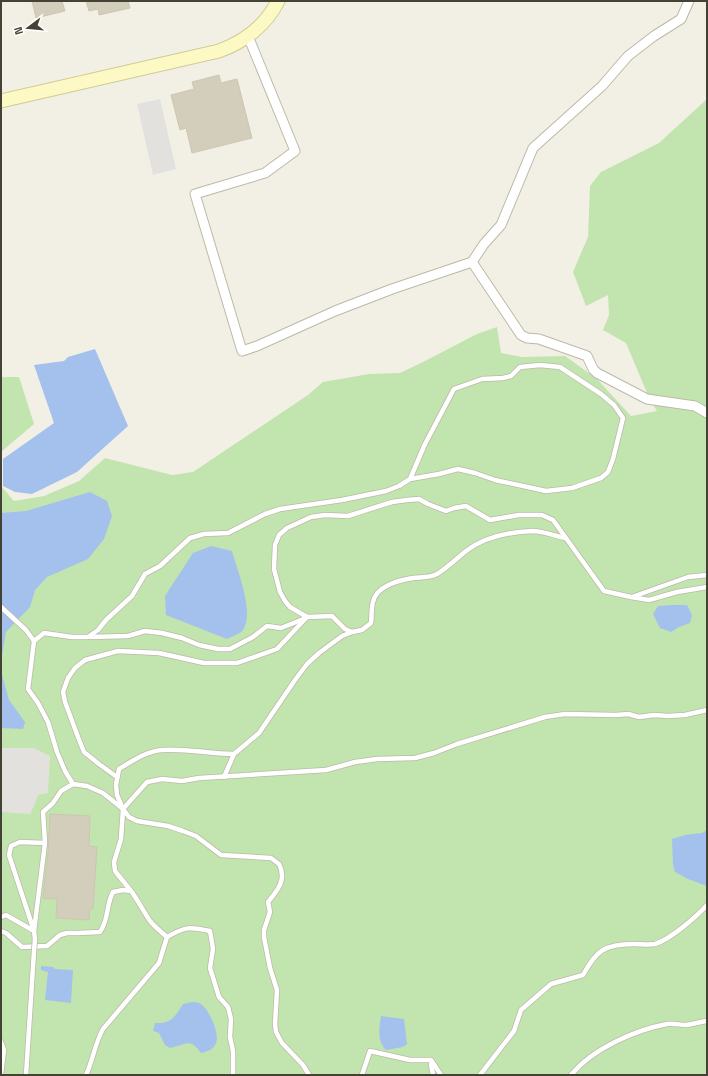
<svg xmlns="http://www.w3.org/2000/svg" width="708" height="1076" font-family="'Space Grotesk',sans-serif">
  <rect width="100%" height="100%" fill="#f2f0e5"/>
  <!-- green -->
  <g fill="#c2e4af">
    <path d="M707,99V1075H1V486L14,501L44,496L79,481L105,458L172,475L193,472L308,395L323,382L369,374L400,373L423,362L477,334L497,327L501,353L522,357L565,356L597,379L631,416L657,411L650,400L626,343L603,330L609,315L608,295L586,306L573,272L588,237L590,186L601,172L659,143Z"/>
    <path d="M1,377H19L34,424L1,452Z"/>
  </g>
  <!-- parking -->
  <g fill="#e3e1dd">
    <path d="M160,99L176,169L153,175L137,104Z"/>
    <path d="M1,748H34L50,756L48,793L38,795L34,806L30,814L1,812Z"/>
  </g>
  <!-- water -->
  <g fill="#a3c1ec">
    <path d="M95,349L128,426L77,472L32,494L15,492L3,486V459L54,423L34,365L64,361L68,357Z"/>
    <path d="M90,492L107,501L112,516L104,539L88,559L47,577L35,590L30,607L6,632L1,661V513L26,511Z"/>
    <path d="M211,546L232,551C237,570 255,613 243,630C240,634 231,637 227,639L166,615L165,596L193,553Z"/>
    <path d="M672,605H687L692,615L690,623L679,627L671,632L660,628L653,614L658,606Z"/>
    <path d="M1,671L9,700L25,722L23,729L1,728Z"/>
    <path d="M707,830V886L688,879L675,872L673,865L672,839L685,835L702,833Z"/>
    <path d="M41,966L53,967L55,969L73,970L71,1003L45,1000L48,972L41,970Z"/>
    <path d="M192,1002C195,1002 198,1002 201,1004C209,1010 220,1033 216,1043C214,1049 207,1052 201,1053C189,1037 187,1045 170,1048L165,1045L159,1033L153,1031L155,1023C171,1024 175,1017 183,1004Z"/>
    <path d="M381,1016L404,1019L407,1044L403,1047L386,1050C377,1042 379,1027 381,1016Z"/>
  </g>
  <!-- building -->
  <g fill="#d3cebb" stroke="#cdc7ae">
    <path d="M32,1H62L65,11L36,18Z"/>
    <path d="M86,1H128L130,8L99,15L98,9L89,11Z"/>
    <path d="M219,75L221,83L237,79L252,138L192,153L186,128L180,130L171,95L194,89L192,82Z"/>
    <path d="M50,814L90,816L89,846L97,847L93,909H90L89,920L56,918L57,899L43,898L48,853Z"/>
  </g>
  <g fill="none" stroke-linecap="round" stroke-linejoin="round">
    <defs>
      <g id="lane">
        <path d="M632,597L688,577L707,575"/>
        <path d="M1,607L26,630L34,641L28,689L38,703L48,722L57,752L65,771L73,784"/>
        <path d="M352,632L345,629L332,616L307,617L290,607L285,601L280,592L274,569L275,545L279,535L287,528L311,517L325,515L348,516L392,502L407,500L419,499L428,504L446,511L454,508L466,506L490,520L519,515H542L553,520L604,591L631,597L649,600L677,592L707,587"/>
        <path d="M90,637L128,636L145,631L162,633L182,638L199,645L218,649H230L253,637L267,626L281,628L306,618"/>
        <path d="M34,641L44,633L72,637H88L98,630L106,620L132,596L145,574L160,566L190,538L204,534L228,533L265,514L280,509L342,500L386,491L399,486L410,479L425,444L454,389L482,379L503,378L511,376L520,367L540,365L560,367L601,394L614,405L623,418L613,459L608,472L601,478L572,488L546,491L495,480L475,473L458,469L439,474L410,479"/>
        <path d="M234,754C210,754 185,748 162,750C147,751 132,761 119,769L116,785L117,795L123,809L129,817L137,821L168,826L183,831L196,836L221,855L271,858L279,864C287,879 278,890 268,902L270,912L264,930V937L270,968L277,990L275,1024L276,1032L282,1043L303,1065L309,1075"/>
        <path d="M117,777L99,764L84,752L78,737L65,702L63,692L68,678L75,668L85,660L118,651L159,653L204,663H237L277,649L307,617"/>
        <path d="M224,777L234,754L259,733L295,680L307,664L319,653L342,636L352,632L362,630L371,623C372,616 371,609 373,602C376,586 399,580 413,578C421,577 429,578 437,574C447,568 456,559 466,551C484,537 510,532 532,531C543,531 555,536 565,538"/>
        <path d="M123,809L121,839L114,862L115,871L131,891"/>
        <path d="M45,843L20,842L11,846L9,855L34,931L45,843L43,812L53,803L61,791L73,784L87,786L103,793L123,809L147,782L162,779L182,781L199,778L326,770L355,762L377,759L415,758L434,753L457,744L545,717L565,714L616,715L628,714L639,717L654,715L668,716L685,715L707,710"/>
        <path d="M1,917L6,915L34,931L35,939"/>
        <path d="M1,931L6,933L22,947L47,946L60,935L67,933H78L100,932C109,920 106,904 113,892L123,890L131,891C138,900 143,911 150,921C155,927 161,932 167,937L159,963L103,1029C95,1043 93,1060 86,1075"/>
        <path d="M167,937C185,927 189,926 210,931L213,949L210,968L219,997L228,1007L231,1019L230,1037L233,1051V1075"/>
        <path d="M1,1042L4,1050L1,1074"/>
        <path d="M431,1064L433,1075"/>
        <path d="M26,1075L34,951"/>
        <path d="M362,1075L370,1051L410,1060H431L441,1075"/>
        <path d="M480,1075L514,1031L521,1010L551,984L583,975C596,951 604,944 634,944C640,944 649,945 655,944C671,939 696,917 707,905"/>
        <path d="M571,1075C592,1049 635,1030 667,1024C674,1023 680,1025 686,1025C693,1024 700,1022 707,1021"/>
      </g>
      <g id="street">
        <path d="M248,36L295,151L265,173L195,194L242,351L257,346L335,311L392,289L472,262L484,244L501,225L533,148L602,86L628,56L654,36L681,19L689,1"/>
        <path d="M472,262L521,335L527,338L539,339L587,356L593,369L597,373L647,399L695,406L707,413"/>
      </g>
      <path id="secondary" d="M1,101L219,51C244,42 266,25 278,1"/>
    </defs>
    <!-- lane casing -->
    <use href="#lane" stroke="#bdb9a8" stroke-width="6"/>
    <!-- street casing -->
    <use href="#street" stroke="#bdb9a8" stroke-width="11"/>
    <!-- secondary casing -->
    <use href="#secondary" stroke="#d0cb97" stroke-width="15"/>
    <!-- lane -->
    <use href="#lane" stroke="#fff" stroke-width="4.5"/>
    <!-- street -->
    <use href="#street" stroke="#fff" stroke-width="9"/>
    <!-- secondary -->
    <use href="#secondary" stroke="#fcf9c5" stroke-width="13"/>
    <defs>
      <path id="lane-bridge" d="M34,951L35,939"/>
    </defs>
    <!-- lane-bridge casing -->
    <use href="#lane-bridge" stroke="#bdb9a8" stroke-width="6" stroke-linecap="butt"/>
    <!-- lane-bridge -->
    <use href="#lane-bridge" stroke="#fff" stroke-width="4.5"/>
  </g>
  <!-- border -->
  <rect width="708" height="1076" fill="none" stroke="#444135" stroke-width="4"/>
  <!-- north arrow -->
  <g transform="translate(28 28) rotate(254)" stroke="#ffffff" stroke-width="3" paint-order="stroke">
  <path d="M0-3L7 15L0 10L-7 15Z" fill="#444135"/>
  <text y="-6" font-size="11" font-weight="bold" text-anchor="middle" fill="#444135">N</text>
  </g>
</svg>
